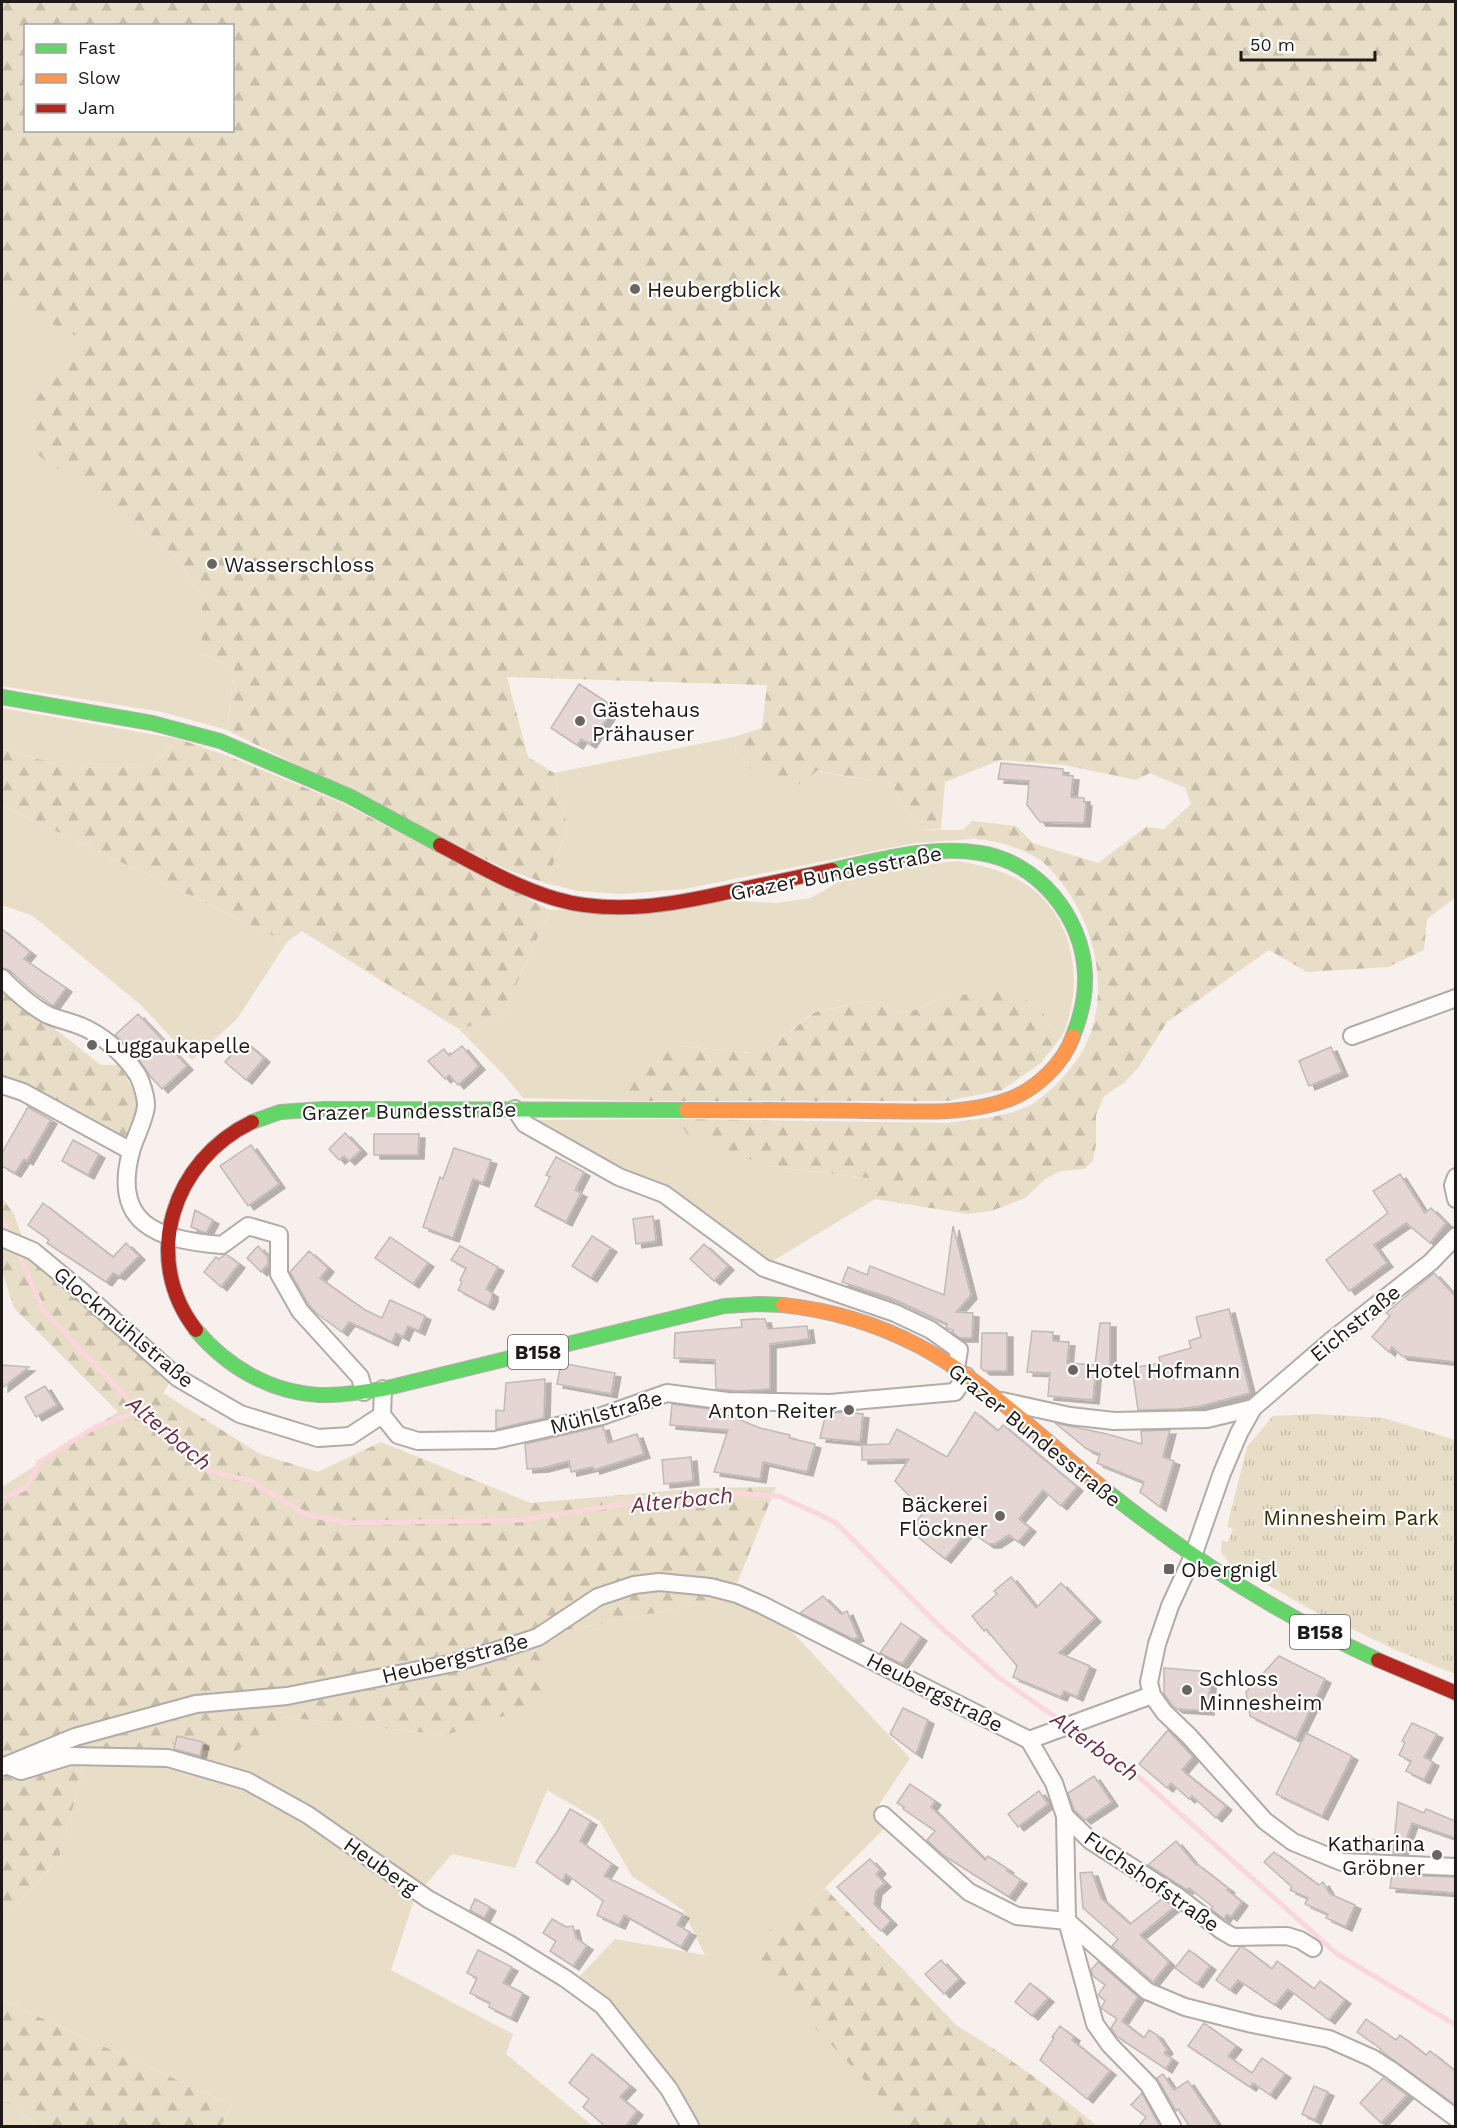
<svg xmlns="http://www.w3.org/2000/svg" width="1457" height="2128" font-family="'Work Sans',sans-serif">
  <defs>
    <pattern id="forest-firs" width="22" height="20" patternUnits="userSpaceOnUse" patternTransform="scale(1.5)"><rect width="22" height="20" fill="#e8ddc6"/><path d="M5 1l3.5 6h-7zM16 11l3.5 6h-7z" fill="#c7bda9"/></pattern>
    <pattern id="park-tufts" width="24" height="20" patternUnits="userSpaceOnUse" patternTransform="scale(1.5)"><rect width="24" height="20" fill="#e8ddc6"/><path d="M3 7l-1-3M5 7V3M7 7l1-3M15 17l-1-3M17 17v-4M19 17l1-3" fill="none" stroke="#c7bda9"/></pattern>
    <filter id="shadow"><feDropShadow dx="6" dy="4" stdDeviation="0" flood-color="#0004"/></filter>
  </defs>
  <rect width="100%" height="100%" fill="#f8f0ec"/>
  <!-- green -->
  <g fill="#e8ddc6">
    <path d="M2,298L81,338L36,399L122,514L177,558L202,597V654L234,667L227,730L162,712L2,686Z"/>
    <path d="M2,708L179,739L151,767L71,768L2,749Z"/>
    <path d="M734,737L737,758L891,784L919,830H963L973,839L915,843L684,889L622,894L578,891L545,883L568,830L554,773Z"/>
    <path d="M2,805L287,942L237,1019L192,1060L142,1006L33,916L2,905Z"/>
    <path d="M958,861C986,866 1013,873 1035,891C1077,926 1083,989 1062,1036L1053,1031L1039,1006L948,996L905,1014L870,1001L814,1012L761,1054L680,1046L637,1101L523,1098L505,1076L459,1029L501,1018L550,910L736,901L777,903L811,898L849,876L884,869Z"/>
    <path d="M678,1119L768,1166L875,1179V1199L771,1262L533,1120Z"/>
    <path d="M731,1598L782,1621L910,1758L873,1814L887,1826L825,1888L757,1941L900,2118L912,2126H693L576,1980L615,1939L705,1955L683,1910L632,1876L600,1821L547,1790L515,1868L452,1854L415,1897L391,1970L513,2034L506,2054L593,2126H221L232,2105L2,2000V1921L59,1858L85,1763L149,1738L228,1756L284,1717L445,1735L546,1639L557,1632Z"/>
    <path d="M2,2099L38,2126H2Z"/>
  </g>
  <!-- forest -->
  <g fill="url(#forest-firs)" fill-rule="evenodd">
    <path d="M2,2H1455L1456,897L1427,919L1424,950L1388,967L1307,972L1269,950L1167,1022L1138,1068L1125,1082L1104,1096L1096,1115V1144L1093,1161L1084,1169L1060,1171L1044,1180L1025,1198L991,1211L968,1214L875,1199V1179L768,1166L687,1134L678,1119L948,1123C975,1119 1007,1118 1032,1104C1043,1097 1054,1087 1063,1077C1069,1070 1077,1061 1082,1052C1115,993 1094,914 1049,868C1037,855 1017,848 1001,843C983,838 978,844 963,830L972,821L1016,826L1033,843L1098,863L1146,827L1164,829L1191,804L1185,788L1150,773L1136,780L1064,765L1000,760L945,782L941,829L919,830L891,784L817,771L785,794L737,758L734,737L762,728L767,685L507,677L528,757L554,773L568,830L545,883L505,869L227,730L234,667L202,654V597L177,558L122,514L38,455L30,426L36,399L80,338L2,298ZM26,26H232V130H26Z"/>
    <path d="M179,739L228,756L340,802L550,910L501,1018L459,1029L302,931L287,942L2,805V749L71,768L151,767Z"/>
    <path d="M2,987L101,1065H120L138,1100L130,1141L24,1086L2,1078Z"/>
    <path d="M1007,991L1039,1006L1053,1031L1062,1036L1041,1063L1002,1090L947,1101H637L626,1087L645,1056L680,1046L761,1054L815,1012L870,1001L905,1014L948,996Z"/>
    <path d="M2,1198L14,1214L27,1251L172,1379L163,1393L260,1454L318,1472L381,1442L531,1503L702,1488L776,1487L731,1598L557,1632L546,1639L543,1703L445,1735L284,1717L228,1757L149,1738L142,1770L85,1763L59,1858L2,1921V1487L118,1412L14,1308L2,1271Z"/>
    <path d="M825,1888L956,2025C1006,2055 1052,2089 1097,2126H912L900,2118L767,1976L756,1941Z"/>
    <path d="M2,2000L232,2105L221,2126H38L2,2099Z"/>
  </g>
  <!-- park -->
  <path fill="url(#park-tufts)" d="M1316,1414L1384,1418L1455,1440V1674L1396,1650L1312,1610L1230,1564L1221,1552L1222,1540L1228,1542L1233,1529L1227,1527L1247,1447L1273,1416Z"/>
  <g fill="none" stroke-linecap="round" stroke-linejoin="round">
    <!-- stream -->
    <g stroke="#fbd6dd" stroke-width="5">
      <path d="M2,1219L12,1239"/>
      <path d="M17,1250L43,1310L139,1411L212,1472L251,1481L305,1514L348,1523L520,1520L664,1498L730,1493L779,1496L835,1522L937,1624L998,1677L1064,1723"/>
      <path d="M2,1498L26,1488L39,1462L97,1426L139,1411"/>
      <path d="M1072,1728L1132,1771L1337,1954L1456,2025"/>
    </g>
  </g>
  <!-- building -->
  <g fill="#e5d6d3" stroke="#c0bab7" stroke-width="1.5" filter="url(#shadow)">
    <path d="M579,684L605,701L601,708L610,714L590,744L581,739L577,745L551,728Z"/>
    <path d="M1001,763L1063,769V775L1073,776L1071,797L1084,798V802H1086L1084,823L1040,822L1027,805L1029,781L998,779Z"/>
    <path d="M2,929L30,952L24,959L66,988L53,1006L31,990L9,970L2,968Z"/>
    <path d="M138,1014L187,1066L162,1089L150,1076L135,1054L115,1035Z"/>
    <path d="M244,1041L264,1058L246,1080L225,1062Z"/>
    <path d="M462,1046L479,1066L458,1085L449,1075L445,1079L428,1061L444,1049L449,1056Z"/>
    <path d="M1331,1047L1342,1072L1309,1086L1299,1061Z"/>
    <path d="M28,1107L51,1120L27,1161L24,1159L15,1173L2,1166V1153Z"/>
    <path d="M345,1133L361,1150L349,1161L344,1156L339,1160L329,1149Z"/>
    <path d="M374,1134H419L418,1155H374Z"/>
    <path d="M73,1140L99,1154L88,1175L62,1161Z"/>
    <path d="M251,1145L279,1184L248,1206L220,1166Z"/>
    <path d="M454,1148L491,1160L483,1183L473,1179L453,1238L423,1227L440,1177L443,1179Z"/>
    <path d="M556,1157L584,1172L575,1190L581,1193L566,1222L535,1206L550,1177L546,1175Z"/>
    <path d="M1400,1174L1425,1213L1431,1208L1446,1223L1430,1243L1406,1223L1374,1245L1387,1263L1349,1291L1326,1260L1388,1213L1373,1191Z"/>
    <path d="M43,1203L113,1257L126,1243L139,1256L119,1276L113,1273L106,1282L47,1243L49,1240L28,1225Z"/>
    <path d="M195,1210L213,1220L206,1233L191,1227Z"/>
    <path d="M653,1216L656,1241L636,1244L633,1219Z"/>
    <path d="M953,1226L971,1295L956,1312L973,1313L972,1338H960L953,1333V1330L946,1328L947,1324L891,1298L842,1282L848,1267L867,1275L870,1266L944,1295Z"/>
    <path d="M592,1236L611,1248L591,1278L572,1266Z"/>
    <path d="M390,1237L428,1263L413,1284L375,1258Z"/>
    <path d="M704,1244L728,1266L714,1281L690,1259Z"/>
    <path d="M258,1246L268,1257V1264L261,1272L247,1258Z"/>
    <path d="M460,1246L498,1267L486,1289L492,1293V1298L488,1306L458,1290L462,1282L460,1280L466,1268L451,1260Z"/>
    <path d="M309,1251L328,1268L320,1278L365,1310L382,1318L390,1300L425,1316L419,1331L408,1326L403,1337L396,1333L392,1342L349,1322L342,1332L316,1313L309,1305L290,1272Z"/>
    <path d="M226,1254L239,1264L221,1287L204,1272L216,1257L219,1259Z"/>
    <path d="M1434,1273L1455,1296V1362L1402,1356L1392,1347L1389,1352L1372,1337L1390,1316L1386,1313Z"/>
    <path d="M1229,1309L1250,1393L1201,1406L1179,1409L1138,1410L1132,1368L1160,1363L1159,1357L1191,1348L1189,1341L1201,1337L1196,1317Z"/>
    <path d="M753,1319H765L768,1329L807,1326L809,1339L770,1344V1389L740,1391L716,1389L715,1360L674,1358L675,1333L742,1327L741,1320Z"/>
    <path d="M1100,1323H1110V1367H1096L1093,1400L1048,1396L1050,1373L1027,1372L1032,1331L1053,1332V1341L1069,1342L1067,1363L1095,1365Z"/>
    <path d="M982,1333H1007V1371H984L981,1368Z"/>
    <path d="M561,1363L615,1373L611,1394L557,1384Z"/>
    <path d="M2,1365L29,1367L2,1388Z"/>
    <path d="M545,1379L544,1418L496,1429V1410L504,1411L506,1383Z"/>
    <path d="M45,1386L57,1405L36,1417L25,1397Z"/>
    <path d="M672,1404L716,1410L760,1428L790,1435L789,1438L815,1444L807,1472L763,1462L760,1479L714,1472L728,1430L670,1425Z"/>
    <path d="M845,1412L863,1414L860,1442L820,1438L826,1413Z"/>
    <path d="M975,1412L998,1431L1003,1425L1077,1487L1061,1506L1043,1490L1019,1519L1030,1528L1018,1542L1009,1535L995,1544H988L969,1530L945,1559L909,1530L924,1512L895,1481L909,1459L862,1460V1445L889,1444L897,1429L947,1457Z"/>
    <path d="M1055,1423L1107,1434L1142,1444L1141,1431L1170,1430L1163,1457L1174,1461L1160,1507L1140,1492L1144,1482L1097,1463L1100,1454L1087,1449Z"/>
    <path d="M603,1426L608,1443L637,1434L644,1454L594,1470L593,1467L571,1472L569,1461L543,1468L527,1469L525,1444Z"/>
    <path d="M691,1457L693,1481L664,1484L662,1460Z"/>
    <path d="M1011,1577L1036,1608L1061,1583L1095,1618L1059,1653L1090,1666L1077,1697L1064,1691L1061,1697L1013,1677L1017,1666L986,1629L984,1631L972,1616L997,1594L994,1591Z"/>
    <path d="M823,1596L841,1614L847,1611L858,1637L853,1639L800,1613Z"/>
    <path d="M901,1623L921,1637L902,1664L880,1653Z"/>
    <path d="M1279,1656L1325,1679L1296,1739L1250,1716L1246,1692Z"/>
    <path d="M1164,1668L1211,1672L1208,1711L1177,1709L1172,1705L1164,1694Z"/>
    <path d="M903,1708L928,1720L916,1754L890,1734Z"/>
    <path d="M1412,1723L1437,1734L1424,1757L1433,1762L1424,1780L1406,1771L1411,1761L1399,1755L1405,1743L1402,1741Z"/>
    <path d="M1168,1730L1193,1757L1182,1770L1226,1806L1216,1818L1192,1796L1189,1799L1171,1783L1167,1788L1139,1764Z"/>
    <path d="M1306,1733L1352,1756L1322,1816L1276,1794Z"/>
    <path d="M177,1736L203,1742L200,1756L174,1749Z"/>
    <path d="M1094,1776L1112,1802L1085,1820L1074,1810L1068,1793Z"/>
    <path d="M910,1784L935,1801L931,1807L985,1860L988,1856L1008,1869L1007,1871L1021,1880L1009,1897L943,1855L927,1840L935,1831L903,1809L904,1807L897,1803Z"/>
    <path d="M1039,1791L1048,1804L1018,1827L1008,1814Z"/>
    <path d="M1398,1802L1424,1813L1426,1809L1455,1821V1838L1412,1823L1401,1854H1393Z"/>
    <path d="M570,1809L591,1821L580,1841L612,1864L604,1876L683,1914L677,1925L690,1932L681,1947L624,1915L619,1925L597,1915L603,1901L566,1874L562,1881L536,1862L556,1833Z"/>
    <path d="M1360,1836L1374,1840L1370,1853L1356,1852Z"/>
    <path d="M1176,1841L1196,1865L1197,1864L1229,1889L1227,1890L1242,1902L1231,1917L1227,1914L1224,1919L1211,1909L1213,1907L1189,1888L1187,1890L1148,1865Z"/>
    <path d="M1274,1852L1319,1885L1323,1882L1330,1894L1355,1905L1346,1927L1326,1918L1328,1914L1305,1904L1308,1898L1290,1890L1292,1887L1264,1862Z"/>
    <path d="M870,1859L880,1870L876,1874L885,1883L876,1891L874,1904L891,1921L881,1931L837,1887Z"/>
    <path d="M1092,1872L1101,1898L1130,1924L1162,1899L1174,1907L1140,1935L1169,1962L1153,1982L1112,1946L1118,1939L1083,1908L1080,1873Z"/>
    <path d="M1392,1875L1455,1877V1893L1390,1888Z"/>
    <path d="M475,1899L490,1907L484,1918L470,1910Z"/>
    <path d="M552,1919L566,1927L573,1926L576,1938L587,1946L573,1966L550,1951L556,1941L543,1933Z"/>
    <path d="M1240,1947H1243L1272,1969L1277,1961L1314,1989L1320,1981L1345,2000L1329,2020L1288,1989L1275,2005L1238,1980L1230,1990L1216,1980Z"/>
    <path d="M478,1950L512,1967L503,1983L523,1993L511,2018L489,2007L490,2003L470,1993L477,1978L467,1973Z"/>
    <path d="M1189,1950L1210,1966L1197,1984L1175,1968Z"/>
    <path d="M941,1960L959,1979L944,1994L925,1974Z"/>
    <path d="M1098,1962L1138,1997L1122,2021L1144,2038L1149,2030L1157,2035L1167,2050L1164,2053L1172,2059L1166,2069L1116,2036L1111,2028L1117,2019L1101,2008L1105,2001L1098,1995L1105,1985L1093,1976L1091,1970Z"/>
    <path d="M1030,1983L1048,1998L1032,2016L1015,2002Z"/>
    <path d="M1366,2019L1396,2040L1400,2035L1426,2055L1430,2051L1455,2071V2105L1380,2050L1381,2049L1357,2032Z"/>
    <path d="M1204,2023L1236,2046L1228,2056L1252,2073L1262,2058L1285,2074L1270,2095L1253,2083L1250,2087L1188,2046Z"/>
    <path d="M1060,2026L1074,2037L1072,2040L1110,2071L1087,2099L1040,2060L1054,2038L1052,2037Z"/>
    <path d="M592,2054L630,2086L620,2097L637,2111L625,2127H606L583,2107L589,2099L569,2083Z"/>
    <path d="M1163,2074L1174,2090L1188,2081L1219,2127H1190L1178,2109L1176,2111L1157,2078Z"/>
    <path d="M1383,2078L1407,2095L1381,2123L1360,2103Z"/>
    <path d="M1314,2086L1328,2092L1315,2120L1302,2114Z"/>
    <path d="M1142,2093L1159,2125L1157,2127H1138L1146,2117L1131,2105Z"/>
  </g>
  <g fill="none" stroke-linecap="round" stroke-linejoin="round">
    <defs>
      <g id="street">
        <path d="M2,978C13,990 34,1008 48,1015C62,1021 78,1023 91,1031C108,1040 126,1057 137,1074C141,1080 146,1097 146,1105C146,1116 136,1136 132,1148C110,1224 157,1240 222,1245L248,1226L279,1235V1274L300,1311L360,1377L364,1392"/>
        <path d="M1352,1036L1456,998"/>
        <path d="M2,1085L23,1092L131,1151"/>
        <path d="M515,1109L525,1124L619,1177L664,1194L764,1268L895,1313L931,1330L959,1350L956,1368"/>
        <path d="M1456,1177L1453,1185L1456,1199"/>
        <path d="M1456,1236L1431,1262L1332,1340L1253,1408L1239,1433L1222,1473L1193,1556L1170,1606L1157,1644L1149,1682L1152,1695L1164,1712L1189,1736L1265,1821L1293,1842L1342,1862L1456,1867"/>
        <path d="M2,1238L33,1251L79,1289L178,1378L240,1414L318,1438L350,1436L382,1415"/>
        <path d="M383,1389L382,1415L398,1435L418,1441L495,1440L602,1416L667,1393L727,1401L830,1403L955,1392L966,1376"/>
        <path d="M1002,1401L1070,1416L1114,1421L1207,1419L1253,1408"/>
        <path d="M1029,1740L1054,1783L1065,1816L1067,1921L1095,2024L1110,2045L1149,2085L1172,2126"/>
        <path d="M2,1767L75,1737L196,1704L287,1696L449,1664L489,1653L538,1637L598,1597L634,1585L659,1582L710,1587L737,1594L762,1605L1029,1740L1152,1695"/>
        <path d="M11,1767L21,1771L70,1756L168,1758L247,1781L308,1815L428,1899L511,1945L566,1979L603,2006L669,2089L690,2126"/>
        <path d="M883,1815L969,1892L1017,1916L1067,1921"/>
        <path d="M1065,1816L1091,1841L1177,1896L1221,1930L1233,1937L1287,1936L1300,1940L1313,1948"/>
        <path d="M1067,1921L1147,1991L1185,2007L1252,2024L1329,2039L1372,2058L1391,2070L1456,2118"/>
      </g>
      <g id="fast">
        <path d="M2,697L152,723L220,741L349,796L440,845"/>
        <path d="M832,870C880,860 931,845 980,853C1038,862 1082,916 1085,974C1086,996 1081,1016 1073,1036"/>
        <path d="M252,1122L280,1112L324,1109L686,1110"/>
        <path d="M196,1330C227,1367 270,1392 319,1395C340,1396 362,1392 383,1389L724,1306L759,1304L783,1305"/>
        <path d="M1104,1489C1189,1557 1279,1615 1378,1660"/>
      </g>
      <g id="slow">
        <path d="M686,1110C746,1110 805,1110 865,1111C912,1111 965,1116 1010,1099C1036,1089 1064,1063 1073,1036"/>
        <path d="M783,1305C830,1310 877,1324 919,1346C985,1381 1046,1442 1104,1489"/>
      </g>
      <g id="jam">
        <path d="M440,845C478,865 515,887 556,899C614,916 676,904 733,891C766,884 799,877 832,870"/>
        <path d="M196,1330C140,1258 173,1160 252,1122"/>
        <path d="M1378,1660L1456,1693"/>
      </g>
    </defs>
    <!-- street casing -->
    <use href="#street" stroke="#b2aca9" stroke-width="20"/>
    <!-- fast casing -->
    <use href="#fast" stroke="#b2aca9" stroke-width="16"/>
    <!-- slow casing -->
    <use href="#slow" stroke="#b2aca9" stroke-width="16"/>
    <!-- jam casing -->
    <use href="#jam" stroke="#b2aca9" stroke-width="16"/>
    <!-- street -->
    <use href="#street" stroke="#fefdfc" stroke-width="16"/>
    <!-- fast -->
    <use href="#fast" stroke="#63d668" stroke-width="14"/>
    <!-- slow -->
    <use href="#slow" stroke="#ff974d" stroke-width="14"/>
    <!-- jam -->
    <use href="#jam" stroke="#b3261e" stroke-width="14"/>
  </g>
  <!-- markers -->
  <g fill="#6b6562" stroke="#fff" stroke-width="2">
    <circle cx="635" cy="289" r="6"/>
    <circle cx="212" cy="564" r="6"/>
    <circle cx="580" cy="721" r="6"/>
    <circle cx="92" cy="1045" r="6"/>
    <circle cx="1073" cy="1370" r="6"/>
    <circle cx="849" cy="1410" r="6"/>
    <circle cx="1000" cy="1516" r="6"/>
    <rect x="1163" y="1563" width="12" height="12" rx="3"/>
    <circle cx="1187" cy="1690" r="6"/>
    <circle cx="1437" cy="1855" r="6"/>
  </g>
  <g text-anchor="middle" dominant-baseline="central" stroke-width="4.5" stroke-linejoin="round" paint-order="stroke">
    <!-- shield labels -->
    <g fill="#fff" stroke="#625f5d" stroke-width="1.5">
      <rect x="508" y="1335" width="60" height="34" rx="4.5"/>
      <rect x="1290" y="1615" width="60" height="34" rx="4.5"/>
    </g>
    <g font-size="20" font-weight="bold" fill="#1f1a17">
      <text x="538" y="1352">B158</text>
      <text x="1320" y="1632">B158</text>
    </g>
    <!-- poi labels -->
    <g font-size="21" fill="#1f1a17" stroke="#fff" text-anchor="start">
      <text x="647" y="289">Heubergblick</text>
      <text x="224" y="564">Wasserschloss</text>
      <text x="592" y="709">Gästehaus<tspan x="592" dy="24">Prähauser</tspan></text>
      <text x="104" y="1045">Luggaukapelle</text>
      <text x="1085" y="1370">Hotel Hofmann</text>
      <text x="837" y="1410" text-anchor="end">Anton Reiter</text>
      <text x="988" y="1504" text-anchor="end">Bäckerei<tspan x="988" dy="24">Flöckner</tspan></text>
      <text x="1181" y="1569">Obergnigl</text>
      <text x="1199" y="1678">Schloss<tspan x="1199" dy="24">Minnesheim</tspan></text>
      <text x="1425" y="1843" text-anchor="end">Katharina<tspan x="1425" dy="24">Gröbner</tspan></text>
    </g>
    <!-- street labels -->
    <g font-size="21" fill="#1f1a17" stroke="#fff">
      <text transform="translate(836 873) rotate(-11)">Grazer Bundesstraße</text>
      <text transform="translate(409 1111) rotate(-1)">Grazer Bundesstraße</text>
      <text transform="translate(1355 1323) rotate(-39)">Eichstraße</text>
      <text transform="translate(124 1327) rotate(40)">Glockmühlstraße</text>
      <text transform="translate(606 1412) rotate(-15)">Mühlstraße</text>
      <text transform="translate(1035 1435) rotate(39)">Grazer Bundesstraße</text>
      <text transform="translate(455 1658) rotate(-14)">Heubergstraße</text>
      <text transform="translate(935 1692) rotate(27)">Heubergstraße</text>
      <text transform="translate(381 1866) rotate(35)">Heuberg</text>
      <text transform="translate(1152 1881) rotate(35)">Fuchshofstraße</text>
    </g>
    <!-- park labels -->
    <g font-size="21" fill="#392c01" stroke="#fff">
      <text x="1351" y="1517">Minnesheim Park</text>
    </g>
    <!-- water labels -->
    <g font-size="22" font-style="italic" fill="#702a41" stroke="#fff">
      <text transform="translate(169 1433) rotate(40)">Alterbach</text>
      <text transform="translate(682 1500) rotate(-6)">Alterbach</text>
      <text transform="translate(1095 1746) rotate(36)">Alterbach</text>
    </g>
  </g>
  <!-- border -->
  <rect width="1457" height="2128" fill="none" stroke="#1f1a17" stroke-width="6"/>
  <!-- legend -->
  <rect x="24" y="24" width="210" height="108" fill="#ffffff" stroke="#a5a3a2" stroke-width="1.5"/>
  <rect x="36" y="44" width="30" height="9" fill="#63d668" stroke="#a5a3a2" stroke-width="1.5"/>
  <text x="78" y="54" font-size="18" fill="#1f1a17">Fast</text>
  <rect x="36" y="74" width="30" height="9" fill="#ff974d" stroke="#a5a3a2" stroke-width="1.5"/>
  <text x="78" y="84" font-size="18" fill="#1f1a17">Slow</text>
  <rect x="36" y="104" width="30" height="9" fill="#b3261e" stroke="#a5a3a2" stroke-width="1.5"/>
  <text x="78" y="114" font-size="18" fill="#1f1a17">Jam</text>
  <!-- scale -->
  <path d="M1241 51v9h134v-9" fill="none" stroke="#1f1a17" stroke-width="3"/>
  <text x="1250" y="51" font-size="18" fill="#1f1a17" stroke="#ffffff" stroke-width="4.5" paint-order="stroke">50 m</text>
</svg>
